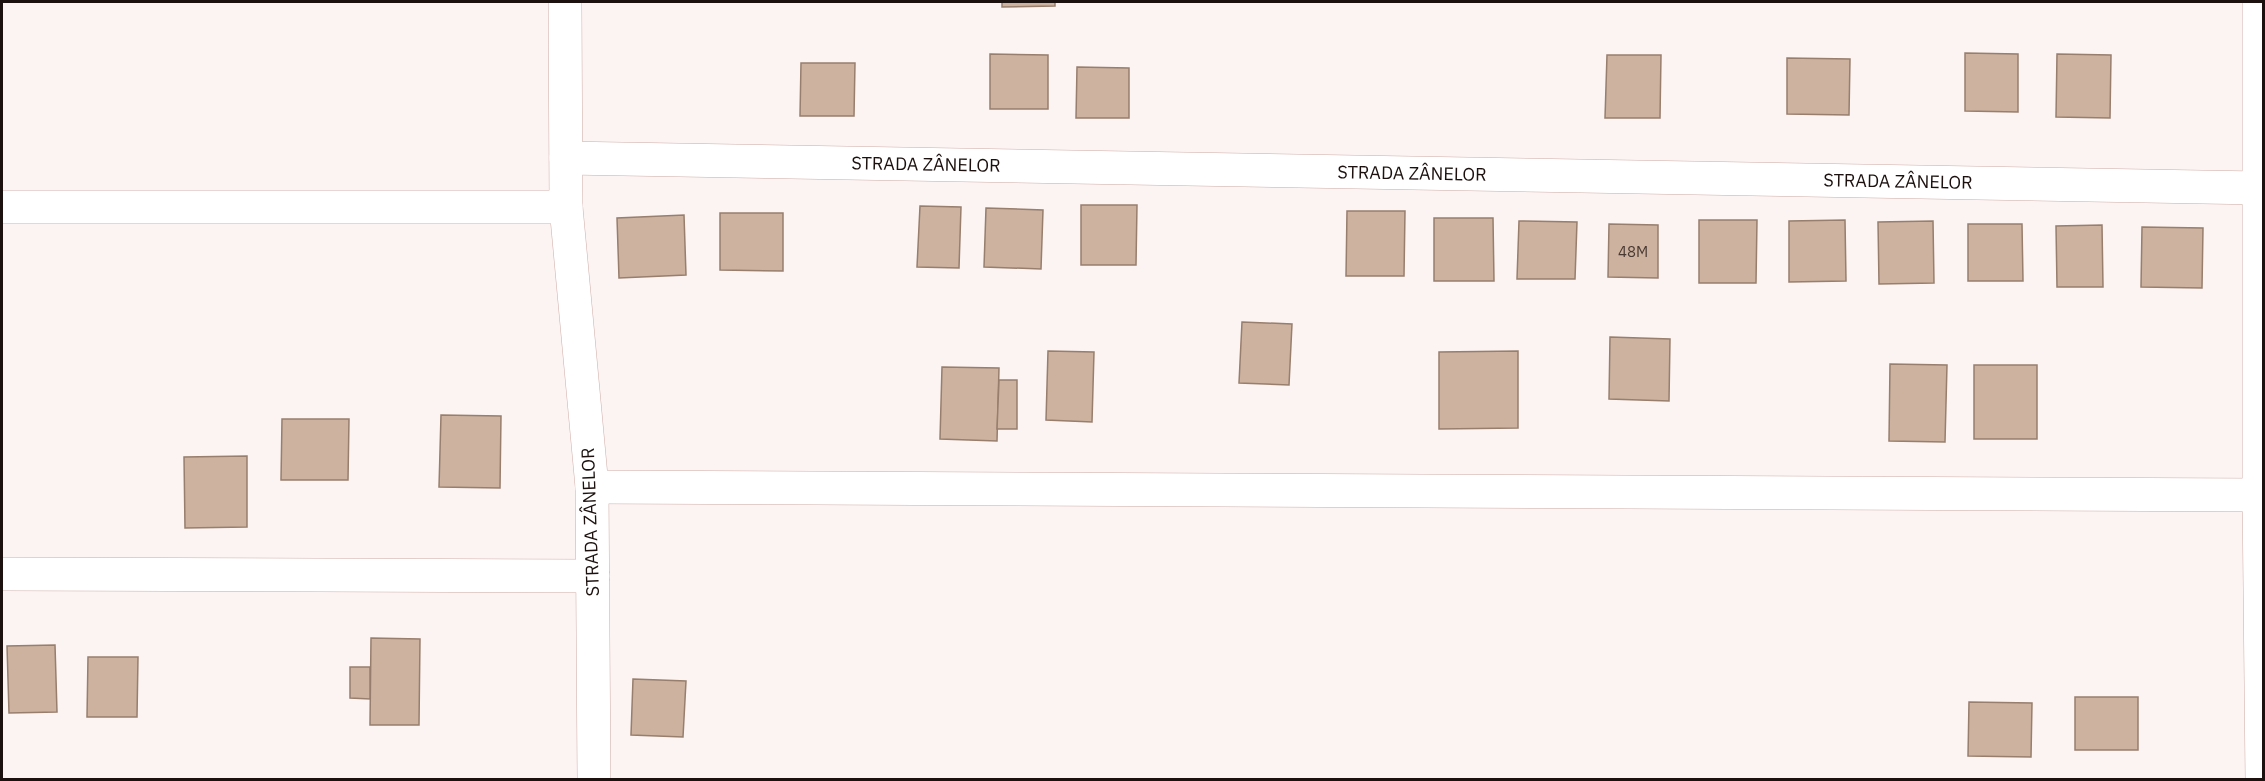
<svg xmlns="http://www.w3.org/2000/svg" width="2265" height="781" font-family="'IBM Plex Sans',sans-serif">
  <rect width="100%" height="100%" fill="#fcf4f3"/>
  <!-- building -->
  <g fill="#ccb29f" stroke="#977e6d" stroke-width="1.5">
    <path d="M1002,2H1055V6L1002,7Z"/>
    <path d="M1965,53L2018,54V112L1965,111Z"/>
    <path d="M990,54L1048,55V109H990Z"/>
    <path d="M2057,54L2111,55L2110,118L2056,117Z"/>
    <path d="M1607,55H1661L1660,118H1605Z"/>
    <path d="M1787,58L1850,59L1849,115L1787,114Z"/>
    <path d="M801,63H855L854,116H800Z"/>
    <path d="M1077,67L1129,68V118H1076Z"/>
    <path d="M1081,205H1137L1136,265H1081Z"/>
    <path d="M920,206L961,207L959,268L917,267Z"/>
    <path d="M986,208L1043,210L1041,269L984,267Z"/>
    <path d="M1347,211H1405L1404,276H1346Z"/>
    <path d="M720,213H783V271L720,270Z"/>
    <path d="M684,215L686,275L619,278L617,218Z"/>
    <path d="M1434,218H1493L1494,281H1434Z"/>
    <path d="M1699,220H1757L1756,283H1699Z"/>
    <path d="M1845,220L1846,281L1789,282V221Z"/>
    <path d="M1519,221L1577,222L1575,279H1517Z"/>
    <path d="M1933,221L1934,283L1879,284L1878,222Z"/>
    <path d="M1609,224L1658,225V278L1608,277Z"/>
    <path d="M1968,224H2022L2023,281H1968Z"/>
    <path d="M2102,225L2103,287H2057L2056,226Z"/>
    <path d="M2142,227L2203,228L2202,288L2141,287Z"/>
    <path d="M1242,322L1292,324L1289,385L1239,383Z"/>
    <path d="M1610,337L1670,339L1669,401L1609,399Z"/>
    <path d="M1048,351L1094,352L1092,422L1046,420Z"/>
    <path d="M1518,351V428L1439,429V352Z"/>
    <path d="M1890,364L1947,365L1945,442L1889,441Z"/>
    <rect x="1974" y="365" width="63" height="74"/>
    <path d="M942,367L999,368L997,441L940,439Z"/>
    <path d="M999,380H1017V429H997Z"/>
    <path d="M441,415L501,416L500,488L439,487Z"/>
    <path d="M282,419H349L348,480H281Z"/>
    <path d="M247,456V527L185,528L184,457Z"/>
    <path d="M371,638L420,639L419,725H370Z"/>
    <path d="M55,645L57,712L9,713L7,646Z"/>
    <path d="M88,657H138L137,717H87Z"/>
    <path d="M350,667H370V699L350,698Z"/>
    <path d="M633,679L686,681L683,737L631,735Z"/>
    <rect x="2075" y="697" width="63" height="53"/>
    <path d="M1969,702L2032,703L2031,757L1968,756Z"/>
  </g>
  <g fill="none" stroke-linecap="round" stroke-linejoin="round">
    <defs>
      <g id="minor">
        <path d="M565,2L566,207L592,487L594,780"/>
        <path d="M566,158L2259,188"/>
        <path d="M2,207H566"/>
        <path d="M592,487L2259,495"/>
        <path d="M2,574L593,576"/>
      </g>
      <path id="tertiary" d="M2259,2V495L2262,780"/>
    </defs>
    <!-- minor casing -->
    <use href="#minor" stroke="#ceaca6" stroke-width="34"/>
    <!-- tertiary casing -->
    <use href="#tertiary" stroke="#ceaca6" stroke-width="34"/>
    <!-- minor -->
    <use href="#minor" stroke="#fff" stroke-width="33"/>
    <!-- tertiary -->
    <use href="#tertiary" stroke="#fff" stroke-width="33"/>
  </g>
  <g text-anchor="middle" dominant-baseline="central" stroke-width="6" stroke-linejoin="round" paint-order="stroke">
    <!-- number labels -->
    <g font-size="15" fill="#483932">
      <text x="1633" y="251">48M</text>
    </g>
    <!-- street labels -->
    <g font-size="18" fill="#1c110e" stroke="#fff">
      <text transform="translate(926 164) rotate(1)">STRADA ZÂNELOR</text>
      <text transform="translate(1412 173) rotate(1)">STRADA ZÂNELOR</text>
      <text transform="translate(1898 181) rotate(1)">STRADA ZÂNELOR</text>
      <text transform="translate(590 522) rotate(-92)">STRADA ZÂNELOR</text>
    </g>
  </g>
  <!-- border -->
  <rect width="2265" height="781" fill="none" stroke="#1c110e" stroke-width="6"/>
</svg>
